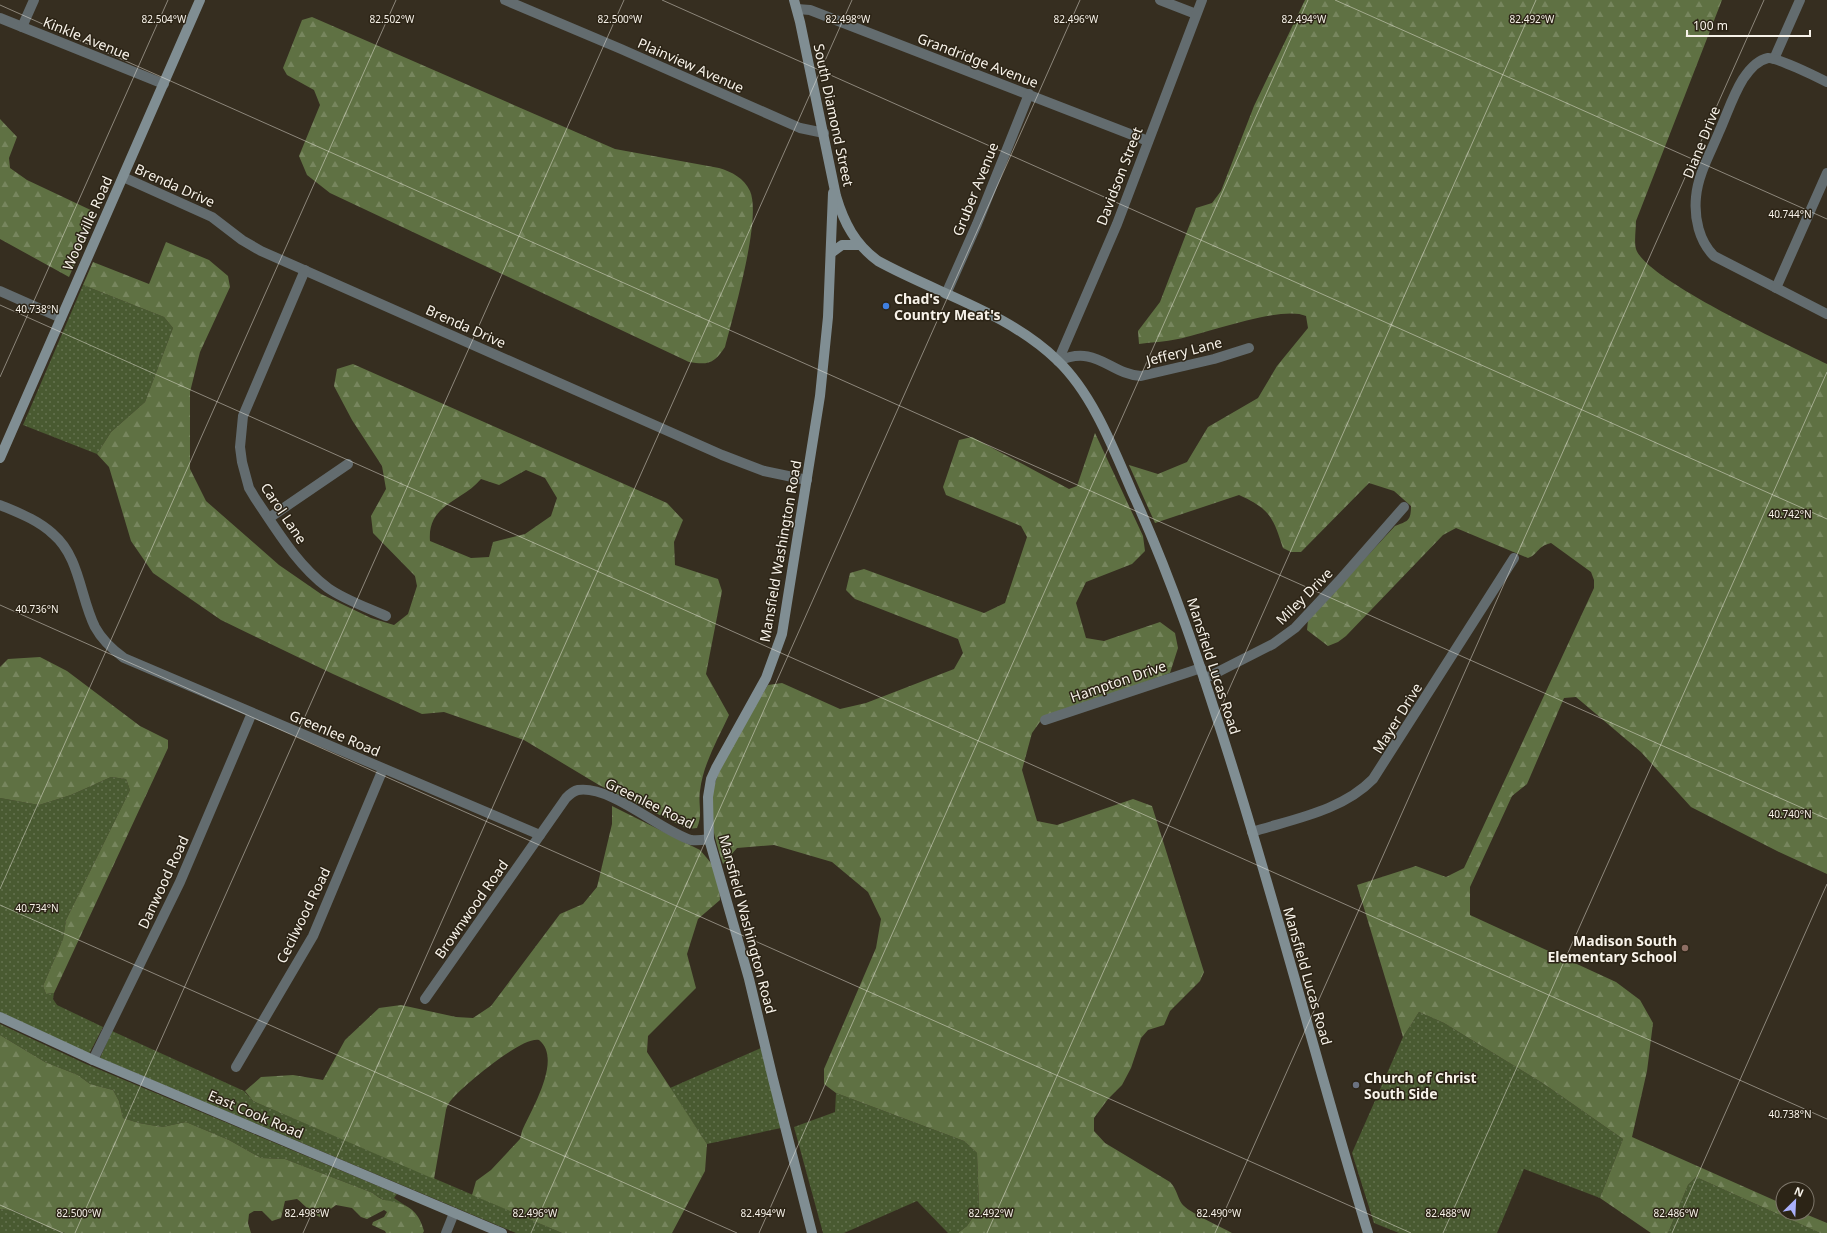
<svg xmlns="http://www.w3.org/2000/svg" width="1827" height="1233" font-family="'Noto Sans',sans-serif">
  <defs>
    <pattern id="grass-dots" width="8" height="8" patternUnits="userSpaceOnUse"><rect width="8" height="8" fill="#495a31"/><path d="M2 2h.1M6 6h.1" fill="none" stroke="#64724f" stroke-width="1.8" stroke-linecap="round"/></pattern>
    <pattern id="forest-firs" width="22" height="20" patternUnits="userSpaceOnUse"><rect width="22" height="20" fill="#5f7143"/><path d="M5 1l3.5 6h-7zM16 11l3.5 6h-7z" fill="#77865e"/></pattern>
  </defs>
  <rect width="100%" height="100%" fill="#362e20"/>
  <!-- grass -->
  <g fill="url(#grass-dots)">
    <path d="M83,285L164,317L173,328L145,402L111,432L97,454L23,425Z"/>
    <path d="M111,777L126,779L130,790L66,920L63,939L43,986L46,994L54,993L53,999L57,1005L103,1027L89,1054L0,1012V798L39,805L71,795Z"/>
    <path d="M1419,1012L1444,1023L1544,1084L1623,1139L1600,1198L1524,1169L1497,1233H1399L1374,1223L1352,1153L1403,1037Z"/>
    <path d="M0,1024L86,1064L397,1194L394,1198L406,1206C393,1201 384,1203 373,1193L285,1159L261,1158L229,1140L186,1122L162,1127L139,1123L123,1118L119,1101L113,1090L90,1084L78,1075L45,1062L0,1035Z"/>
    <path d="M112,1031L244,1091L253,1101L562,1233H516L100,1058Z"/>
    <path d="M761,1048L781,1128L707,1144L670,1088Z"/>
    <path d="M836,1093L964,1141L977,1153L979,1208L967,1226L958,1233H948L917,1201L844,1233H823L794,1127L835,1112Z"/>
    <path d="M1696,1177L1820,1233H1668L1688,1185Z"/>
    <path d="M0,1209L16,1211L49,1228L65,1233H0Z"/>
  </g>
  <!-- forest -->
  <g fill="url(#forest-firs)" fill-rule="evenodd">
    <path d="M1305,0H1722L1636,221C1636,229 1634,241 1636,249C1646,280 1793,347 1827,364V874L1777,851L1691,807L1641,752L1576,697L1564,698L1527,784L1512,796L1470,887V915L1616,982L1640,1000L1653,1023L1647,1071L1632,1137L1783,1204V1213H1803L1827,1223V1233H1820L1696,1177L1688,1185L1668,1233H1651L1600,1198L1623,1139L1544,1084L1444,1023L1419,1012L1403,1037L1357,885L1416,866L1446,877L1464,868L1594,588V580L1591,572L1551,543C1537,546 1538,555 1528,558L1456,528L1443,535L1346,636L1338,642L1328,646L1307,630L1308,620L1395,526C1407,521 1411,522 1411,506L1394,491L1369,483L1301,552H1291L1283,548C1273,517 1270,509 1239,495L1155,523L1129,465L1158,474L1187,462L1208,427L1258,398L1277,366L1308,328L1306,316C1282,305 1207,333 1178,339C1165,342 1152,342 1139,344L1138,331L1160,302L1196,208L1212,203L1221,191L1254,106Z"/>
    <path d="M312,17L615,149L719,168C732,172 744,178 750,191C762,218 733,316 725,347C714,364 708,365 689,362L330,193L307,175L299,156L320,105L314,90L287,75L283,68L302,20Z"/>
    <path d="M0,119L17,137L9,158L10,168L27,180L97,213L69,277L0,239Z"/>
    <path d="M166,242L209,260L228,276L230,287L200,352L190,392V469L206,501L279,565L321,594L371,618L394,625L408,614L417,586L415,576L373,533L371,516L386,489L382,466L352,420L334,386L337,369L353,364L667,503L683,520L674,542L675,565L718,579L722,591L706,674L729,715C718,739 703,764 700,791C698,805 703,814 697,828L688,829L599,785L524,740L444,712L422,714L333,674L221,620L153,573L131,541L109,467L97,454L111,432L145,402L173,328L164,317L83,285L93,262L149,284ZM526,470L545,478L557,498L551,516L525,534L493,542L489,557L471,558L430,541C427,504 462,502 481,479L499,485Z"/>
    <path d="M1095,433L1143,536L1145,551L1132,564L1086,582L1076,603L1086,638L1104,641L1160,622L1175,633L1178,648L1170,673L1042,719L1032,733L1022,770L1037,821L1057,825L1133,799L1152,806L1204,972L1200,981L1170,1011L1164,1025L1148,1030L1141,1038L1131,1068L1122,1085L1108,1099L1094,1118V1131L1105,1143L1170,1182C1177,1189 1177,1197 1182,1204C1188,1212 1221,1227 1232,1233H958L967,1226L979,1208L977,1153L964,1141L836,1093L824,1084V1069L876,948L881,919L868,892L832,862L774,845L737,848L723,864C717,845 710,824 711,804C712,770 750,715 768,685L782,683L840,709L866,703L954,669L963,653L958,639L855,599L846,590L850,573L864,569L984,613L1005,603L1027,537L1021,526L946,495L943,487L959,440L972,437L1069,489L1077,486Z"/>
    <path d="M40,657L67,671L140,726L168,740V748L54,993L46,994L43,986L63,939L66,920L130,790L126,779L111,777L71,795L39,805L0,798V667L8,659Z"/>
    <path d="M612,806L700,850L718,871L720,900L698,919L687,954L696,988L648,1036L647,1052L707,1144L705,1171L672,1233H562L472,1195L476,1181L491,1170L520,1139L522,1131C531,1110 563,1059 539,1040C522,1036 464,1085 452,1099C449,1102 447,1106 446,1110L434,1179L253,1101L245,1091L261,1077L293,1075L323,1080L345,1040L379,1008L401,1005L456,1017L473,1018L491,1006L560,914L583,904L597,887L612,824Z"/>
    <path d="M0,1035L45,1062L78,1075L90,1084L113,1090L119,1101L123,1118L139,1123L162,1127L186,1122L229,1140L261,1158L285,1159L373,1193C382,1201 383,1199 394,1202C412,1206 419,1214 424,1231L423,1233H386L385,1231L372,1225L373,1222L384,1217L387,1212L384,1210L367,1219L361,1217L352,1208L336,1205L320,1217C311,1214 305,1205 297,1199L285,1201L281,1218L272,1221L262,1211H254L249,1214L248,1223L251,1233H65L49,1228L16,1211L0,1209Z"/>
  </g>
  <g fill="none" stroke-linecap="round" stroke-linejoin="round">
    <!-- street -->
    <g stroke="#636c6f" stroke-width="10">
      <path d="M505,0L621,49L800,128L824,133"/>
      <path d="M1160,0L1196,14"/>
      <path d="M797,9L810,10L1148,141"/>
      <path d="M0,18L164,84"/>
      <path d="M22,27L34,0"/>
      <path d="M1774,59L1800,0"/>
      <path d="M1827,82C1817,77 1776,57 1768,58C1757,60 1749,70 1743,79C1733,95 1727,114 1719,132C1711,152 1698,174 1696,197C1694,218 1699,241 1714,256L1827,314"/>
      <path d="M123,177L212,217L242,240L261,251L722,455L764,471L807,480"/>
      <path d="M305,270L243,416L240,447L242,462L249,488L255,498C276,529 297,565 328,588C345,600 366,607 386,616"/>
      <path d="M1776,288L1827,173"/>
      <path d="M0,291L61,318"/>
      <path d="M946,294L977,224L1029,94"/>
      <path d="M1058,361L1117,224L1202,0"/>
      <path d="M1058,361C1097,344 1109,374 1141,376L1214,359L1249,348"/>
      <path d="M0,505C19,513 38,520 53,534C80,557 80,597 95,627C102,640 113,650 124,658L540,835"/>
      <path d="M269,518L348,464"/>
      <path d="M1204,679L1273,644L1295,628L1339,581L1404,507"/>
      <path d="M1045,720L1201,668"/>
      <path d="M1252,832C1293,819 1342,811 1373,779L1514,558"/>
      <path d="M425,999L566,798C569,795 573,791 578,790C611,785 659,830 691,840C697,841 703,840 709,839"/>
      <path d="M93,1060L180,882L252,713"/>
      <path d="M236,1067L313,936L383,769"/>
      <path d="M446,1233L454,1213"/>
    </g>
    <!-- secondary -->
    <g stroke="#808e93" stroke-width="10">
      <path d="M794,0L800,22L836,196C844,223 855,244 878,261C938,294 1007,312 1057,360C1093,394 1114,450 1133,494C1172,579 1201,667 1229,756C1279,914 1320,1075 1368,1233"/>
      <path d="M831,253L842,245H860"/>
      <path d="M0,458L200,0"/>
      <path d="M0,1017L93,1060L502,1233"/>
      <path d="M812,1233L773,1079L749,979L709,839L708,797L711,779L716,768L766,678L782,634L820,396L828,317L833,193"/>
    </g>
  </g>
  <!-- ticks -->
  <path fill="none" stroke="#f7f2e9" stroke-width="1" stroke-opacity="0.45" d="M662,0L1827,519M1335,0L1827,219M0,5L1827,819M0,305L1827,1119M0,377L168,0M0,605L1411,1233M0,889L396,0M0,905L737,1233M0,1205L63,1233M75,1233L624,0M303,1233L852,0M531,1233L1080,0M759,1233L1308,0M987,1233L1536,0M1215,1233L1764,0M1443,1233L1827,372M1672,1233L1827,884"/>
  <!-- markers -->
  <circle fill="#3f7fe0" stroke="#2c2416" stroke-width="1.5" cx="886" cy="306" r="4"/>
  <circle fill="#8d6e63" stroke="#2c2416" stroke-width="1.5" cx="1685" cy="948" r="4"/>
  <circle fill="#6b7280" stroke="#2c2416" stroke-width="1.5" cx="1356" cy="1085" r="4"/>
  <g text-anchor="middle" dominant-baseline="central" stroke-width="3" stroke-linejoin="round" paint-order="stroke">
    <!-- street labels -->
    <g font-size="14" fill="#f7f2e9" stroke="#2c2416">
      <text transform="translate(87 38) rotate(22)">Kinkle Avenue</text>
      <text transform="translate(978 60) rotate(21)">Grandridge Avenue</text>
      <text transform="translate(691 65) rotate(24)">Plainview Avenue</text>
      <text transform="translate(834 115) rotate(78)">South Diamond Street</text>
      <text transform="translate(1701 142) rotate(-68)">Diane Drive</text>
      <text transform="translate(1119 176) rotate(-69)">Davidson Street</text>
      <text transform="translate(175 185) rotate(24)">Brenda Drive</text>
      <text transform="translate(975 189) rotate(-68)">Gruber Avenue</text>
      <text transform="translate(87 223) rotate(-66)">Woodville Road</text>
      <text transform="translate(466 326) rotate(24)">Brenda Drive</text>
      <text transform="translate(1184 351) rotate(-14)">Jeffery Lane</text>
      <text transform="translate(284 513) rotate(56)">Carol Lane</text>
      <text transform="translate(780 551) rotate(-80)">Mansfield Washington Road</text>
      <text transform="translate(1304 596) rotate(-45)">Miley Drive</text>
      <text transform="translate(1214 666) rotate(72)">Mansfield Lucas Road</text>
      <text transform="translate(1118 681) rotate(-19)">Hampton Drive</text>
      <text transform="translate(1397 718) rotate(-58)">Mayer Drive</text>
      <text transform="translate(335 733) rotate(23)">Greenlee Road</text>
      <text transform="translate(650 803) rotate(26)">Greenlee Road</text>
      <text transform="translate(163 882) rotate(-65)">Danwood Road</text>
      <text transform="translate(471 909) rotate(-55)">Brownwood Road</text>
      <text transform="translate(303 915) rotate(-64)">Cecilwood Road</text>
      <text transform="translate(748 924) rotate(75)">Mansfield Washington Road</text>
      <text transform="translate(1308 976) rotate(74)">Mansfield Lucas Road</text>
      <text transform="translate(256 1114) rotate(23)">East Cook Road</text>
    </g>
    <!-- poi labels -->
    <g font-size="14" font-weight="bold" fill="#f7f2e9" stroke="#2c2416" text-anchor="start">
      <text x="894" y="298">Chad's<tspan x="894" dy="16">Country Meat's</tspan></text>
      <text x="1677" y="940" text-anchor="end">Madison South<tspan x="1677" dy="16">Elementary School</tspan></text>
      <text x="1364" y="1077">Church of Christ<tspan x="1364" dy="16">South Side</tspan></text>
    </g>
  </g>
  <g font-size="10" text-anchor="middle" fill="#f7f2e9" stroke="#2c2416" stroke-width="3" stroke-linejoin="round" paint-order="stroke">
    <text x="164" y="23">82.504°W</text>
    <text x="392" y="23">82.502°W</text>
    <text x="620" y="23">82.500°W</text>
    <text x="848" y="23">82.498°W</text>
    <text x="1076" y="23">82.496°W</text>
    <text x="1304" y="23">82.494°W</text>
    <text x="1532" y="23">82.492°W</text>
    <text x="1790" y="218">40.744°N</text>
    <text x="37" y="313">40.738°N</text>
    <text x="1790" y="518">40.742°N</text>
    <text x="37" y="613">40.736°N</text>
    <text x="1790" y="818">40.740°N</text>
    <text x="37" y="912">40.734°N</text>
    <text x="1790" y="1118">40.738°N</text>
    <text x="79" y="1217">82.500°W</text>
    <text x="307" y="1217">82.498°W</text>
    <text x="535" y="1217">82.496°W</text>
    <text x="763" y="1217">82.494°W</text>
    <text x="991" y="1217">82.492°W</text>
    <text x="1219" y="1217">82.490°W</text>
    <text x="1448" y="1217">82.488°W</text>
    <text x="1676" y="1217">82.486°W</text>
  </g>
  <!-- north arrow -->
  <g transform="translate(1795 1201) rotate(24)"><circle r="19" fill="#2c2416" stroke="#7d766a"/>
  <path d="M0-3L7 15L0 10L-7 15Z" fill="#aab0fb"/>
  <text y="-6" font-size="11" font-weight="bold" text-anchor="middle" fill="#f7f2e9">N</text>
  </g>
  <!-- scale -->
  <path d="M1687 30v6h123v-6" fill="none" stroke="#f7f2e9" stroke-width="2"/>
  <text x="1693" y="30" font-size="12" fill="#f7f2e9" stroke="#2c2416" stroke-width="3" paint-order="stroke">100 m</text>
</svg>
